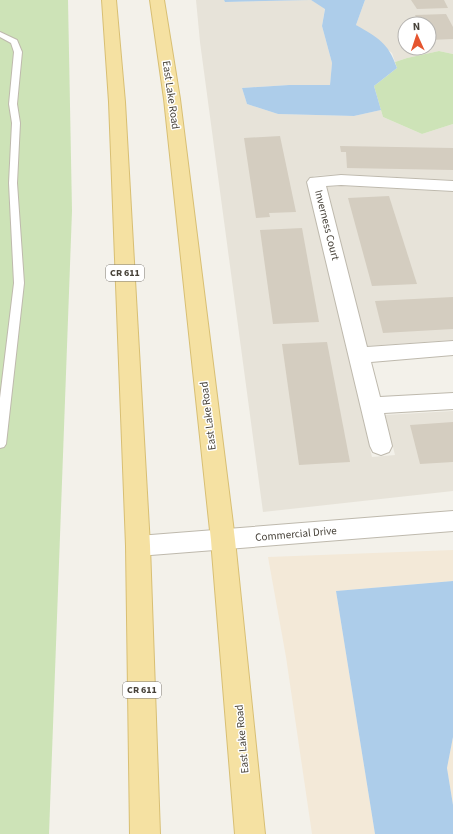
<svg xmlns="http://www.w3.org/2000/svg" width="453" height="834" font-family="'Source Sans 3',sans-serif">
  <rect width="100%" height="100%" fill="#f3f1ea"/>
  <!-- residential -->
  <g fill="#e7e3d9" fill-rule="evenodd">
    <path d="M196,0H224L225,2L311,0L325,8L322,26L332,63L330,85H289L242,88L247,104L278,114L354,116L381,110L383,117L422,134L453,124V180L341,174L314,176L307,183L372,457L395,455L385,415L453,411V491L263,512L200,42Z"/>
    <path d="M365,0H453V54L439,51L407,58L395,62L392,53L356,25ZM405,24H429V48H405Z"/>
    <path d="M342,186L453,192V340L367,346L326,187Z"/>
  </g>
  <!-- commercial -->
  <g fill="#f3e9d8">
    <path d="M453,550V581L336,591L375,834H312L286,657L268,557Z"/>
    <path d="M453,737V805L447,768Z"/>
  </g>
  <!-- green -->
  <g fill="#cde3b7">
    <path d="M0,0H68L72,211L49,834H0Z"/>
    <path d="M439,51L453,54V124L422,134L383,117L374,86L397,68L395,62L407,58Z"/>
  </g>
  <!-- water -->
  <g fill="#adcdea">
    <path d="M224,0H365L356,25C378,38 388,42 397,68L374,86L381,110L354,116L278,114L247,104L242,88L289,85H330L332,63L322,26L325,9L311,0L225,2Z"/>
    <path d="M453,581V737L447,768L453,805V834H375L336,591Z"/>
  </g>
  <!-- building -->
  <g fill="#d4cdc0">
    <path d="M411,0H444L448,8L417,9Z"/>
    <path d="M446,14L453,27V39L429,40V24H416L414,19H417L415,15Z"/>
    <path d="M280,136L296,212L269,213L270,217L256,218L244,138Z"/>
    <path d="M340,146L453,148V170L347,168L346,152H341Z"/>
    <path d="M389,196L417,284L372,286L348,198Z"/>
    <path d="M302,228L319,322L273,324L260,230Z"/>
    <path d="M453,297V329L383,333L375,301Z"/>
    <path d="M327,342L350,462L299,465L282,344Z"/>
    <path d="M453,422V462L420,464L410,425Z"/>
  </g>
  <g fill="none" stroke-linecap="round" stroke-linejoin="round">
    <defs>
      <path id="service" d="M0,32L17,40L22,52L17,104L20,123L17,183L24,283L6,444L4,447L0,448V398L14,283L9,183L12,123L9,104L14,52L11,43L0,37Z"/>
      <g id="minor">
        <path d="M341,175L453,181V191L341,185L326,186L367,347L453,341V355L371,362L380,397L453,393V409L384,413L392,446L389,452L381,455L373,452L370,446L307,182L310,178Z"/>
        <path d="M453,511V531L138,556L129,553L126,546L129,539L138,536Z"/>
      </g>
      <g id="primary">
        <path d="M102,0H116L125,102L150,546L160,834H130L126,546L109,102Z"/>
        <path d="M150,0H164L180,99L235,540L265,834H235L211,540L164,99Z"/>
      </g>
    </defs>
    <!-- service casing -->
    <use href="#service" stroke="#beb9ad" stroke-width="2"/>
    <!-- minor casing -->
    <use href="#minor" stroke="#beb9ad" stroke-width="2"/>
    <!-- primary casing -->
    <use href="#primary" stroke="#d8bf73" stroke-width="2"/>
    <!-- service -->
    <use href="#service" fill="#fff" fill-rule="evenodd"/>
    <!-- minor -->
    <use href="#minor" fill="#fff" fill-rule="evenodd"/>
    <!-- primary -->
    <use href="#primary" fill="#f5e1a2" fill-rule="evenodd"/>
  </g>
  <g text-anchor="middle" dominant-baseline="central" stroke-width="3" stroke-linejoin="round" paint-order="stroke">
    <!-- shield labels -->
    <g fill="#fff" stroke="#7e7b74" stroke-width="1">
      <rect x="106" y="265" width="38" height="16" rx="3"/>
      <rect x="123" y="682" width="38" height="16" rx="3"/>
    </g>
    <g font-size="10" font-weight="bold" fill="#474239">
      <text x="125" y="273">CR 611</text>
      <text x="142" y="690">CR 611</text>
    </g>
    <!-- street labels -->
    <g font-size="11" fill="#474239" stroke="#fff">
      <text transform="translate(171 95) rotate(82)">East Lake Road</text>
      <text transform="translate(327 225) rotate(76)">Inverness Court</text>
      <text transform="translate(208 416) rotate(-97)">East Lake Road</text>
      <text transform="translate(296 534) rotate(-5)">Commercial Drive</text>
      <text transform="translate(242 739) rotate(-95)">East Lake Road</text>
    </g>
  </g>
  <!-- north arrow -->
  <g transform="translate(417 36) rotate(357)"><circle r="19" fill="#ffffff" stroke="#b5b3b0"/>
  <path d="M0-3L7 15L0 10L-7 15Z" fill="#e5552f"/>
  <text y="-6" font-size="11" font-weight="bold" text-anchor="middle" fill="#474239">N</text>
  </g>
</svg>
